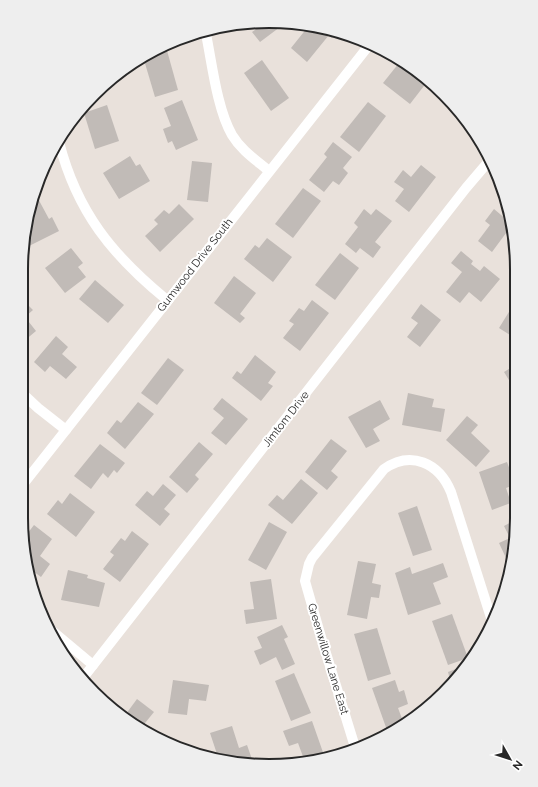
<svg xmlns="http://www.w3.org/2000/svg" width="538" height="787" font-family="Raleway,sans-serif">
  <rect width="100%" height="100%" fill="#e9e1db"/>
  <!-- building -->
  <g fill="#c1bbb7">
    <path d="M269,21L284,24L260,42L252,32L258,28L255,24Z"/>
    <path d="M307,28L335,34L332,38L329,35L307,62L291,48Z"/>
    <path d="M163,47H166L178,90L155,97L144,60Z"/>
    <path d="M262,60L289,98L271,111L244,73Z"/>
    <path d="M399,63L427,82L410,104L383,83Z"/>
    <path d="M115,80L114,86L106,85Z"/>
    <path d="M182,100L198,140L176,150L172,141L168,143L163,129L171,126L164,108Z"/>
    <path d="M368,102L386,116L359,152L340,137Z"/>
    <path d="M107,105L119,141L95,149L84,113Z"/>
    <path d="M333,142L352,157L343,168L348,173L339,185L333,181L324,192L309,180L327,157L324,154Z"/>
    <path d="M130,156L136,166L140,164L150,181L119,199L103,173Z"/>
    <path d="M192,161L212,163L208,202L187,200Z"/>
    <path d="M421,165L436,177L409,212L395,201L404,189L394,182L403,170L411,177Z"/>
    <path d="M303,188L321,201L293,238L275,224Z"/>
    <path d="M35,193L49,219L52,217L59,231L29,246L25,239L26,228L30,225L27,218Z"/>
    <path d="M179,204L194,219L160,252L145,236L158,224L154,220L164,210L169,214Z"/>
    <path d="M364,209L371,215L376,209L392,221L375,242L381,247L373,258L360,248L356,253L345,244L358,227L354,223Z"/>
    <path d="M494,209L507,220L509,229L492,252L478,241L490,225L485,221Z"/>
    <path d="M267,238L292,257L273,282L244,259L255,245L259,248Z"/>
    <path d="M71,248L83,263L78,267L86,277L65,293L45,268Z"/>
    <path d="M461,251L473,261L471,264L480,271L484,266L500,279L481,302L469,292L460,303L446,292L462,272L451,263Z"/>
    <path d="M340,253L359,268L335,300L315,285Z"/>
    <path d="M234,276L256,293L240,314L245,318L240,323L214,303Z"/>
    <path d="M95,280L124,305L108,323L79,299Z"/>
    <path d="M517,299L516,339L499,328Z"/>
    <path d="M312,300L329,313L300,351L283,338L294,324L289,321L299,308L304,311Z"/>
    <path d="M24,301L33,310L25,317L36,331L24,341Z"/>
    <path d="M421,304L441,320L420,347L407,337L418,323L411,318Z"/>
    <path d="M56,336L68,347L62,354L77,367L66,379L50,366L45,372L34,362Z"/>
    <path d="M255,355L276,372L268,383L273,386L261,401L232,378L237,371L241,374Z"/>
    <path d="M168,358L184,370L157,405L141,393Z"/>
    <path d="M515,365V390L504,372Z"/>
    <path d="M408,393L434,399L432,407L445,409L441,432L402,425Z"/>
    <path d="M222,398L248,419L226,445L211,433L224,418L213,409Z"/>
    <path d="M380,400L390,419L373,429L380,441L366,448L348,417Z"/>
    <path d="M138,402L154,414L125,449L107,433L117,420L121,423Z"/>
    <path d="M467,416L478,425L471,433L490,451L476,467L446,440Z"/>
    <path d="M331,439L347,451L331,471L338,477L327,490L305,472Z"/>
    <path d="M199,442L213,454L195,475L199,479L187,493L169,477Z"/>
    <path d="M100,444L125,463L117,473L114,470L108,478L103,473L91,489L74,476Z"/>
    <path d="M507,462L514,481V485L506,488L511,503L492,510L479,472Z"/>
    <path d="M301,479L318,493L292,524L268,505L277,495L283,500Z"/>
    <path d="M163,484L176,495L164,509L170,514L160,526L135,505L147,491L153,496Z"/>
    <path d="M70,493L95,512L76,537L47,514L58,500L62,504Z"/>
    <path d="M417,506L432,550L413,556L398,513Z"/>
    <path d="M513,521L512,555L506,558L499,543L510,538L504,526Z"/>
    <path d="M269,522L287,532L266,570L248,560Z"/>
    <path d="M34,525L52,539L40,556L50,564L41,577L29,568L24,538Z"/>
    <path d="M132,531L149,544L120,582L103,569L114,555L110,552L121,538L125,541Z"/>
    <path d="M358,561L376,564L372,583L381,585L379,598L371,597L367,619L347,615Z"/>
    <path d="M443,563L448,577L433,583L441,604L408,615L395,573L410,567L412,574Z"/>
    <path d="M68,570L88,575L87,578L105,583L99,607L61,600Z"/>
    <path d="M271,579L277,619L246,624L244,610L254,609L250,582Z"/>
    <path d="M452,614L468,658L448,665L432,621Z"/>
    <path d="M282,625L288,637L284,639L295,664L282,670L276,657L260,665L254,651L262,648L257,637Z"/>
    <path d="M377,628L391,674L368,681L354,634Z"/>
    <path d="M464,666L451,683L448,672Z"/>
    <path d="M294,673L311,713L291,721L275,681Z"/>
    <path d="M173,680L209,685L206,701L189,699L187,715L168,713Z"/>
    <path d="M395,680L399,692L404,690L408,704L398,708L404,724L398,729L388,733L372,688Z"/>
    <path d="M137,699L154,712L141,728L123,718Z"/>
    <path d="M312,721L325,758L318,761L305,762L298,743L289,746L283,731Z"/>
    <path d="M232,726L239,748L247,745L254,765L218,757L210,733Z"/>
  </g>
  <g fill="none" stroke-linecap="round" stroke-linejoin="round">
    <!-- minor -->
    <g stroke="#fff" stroke-width="10">
      <path d="M206,34C212,63 217,109 232,135C241,150 256,160 269,171"/>
      <path d="M59,142C77,212 112,255 167,300"/>
      <path d="M23,394L38,408L66,430"/>
      <path d="M21,487L370,44"/>
      <path d="M50,629L93,665"/>
      <path d="M83,678L466,188L489,161"/>
      <path d="M355,747L321,637L305,581L309,564L312,558L384,469C411,450 439,463 451,492L493,624"/>
    </g>
  </g>
  <g text-anchor="middle" dominant-baseline="central" stroke-width="4" stroke-linejoin="round" paint-order="stroke">
    <!-- street labels -->
    <g font-size="11" fill="#282828" stroke="#fff">
      <text transform="translate(195 265) rotate(-52)">Gumwood Drive South</text>
      <text transform="translate(286 419) rotate(-52)">Jimtom Drive</text>
      <text transform="translate(328 659) rotate(73)">Greenwillow Lane East</text>
    </g>
  </g>
  <!-- crop -->
  <path d="M0 0H538V787H0ZM269 28H269A241 241 0 0 1 510 269V518A241 241 0 0 1 269 759H269A241 241 0 0 1 28 518V269A241 241 0 0 1 269 28Z" fill="#eee" fill-rule="evenodd"/>
  <path fill="none" stroke="#282828" stroke-width="2" d="M269 28H269A241 241 0 0 1 510 269V518A241 241 0 0 1 269 759H269A241 241 0 0 1 28 518V269A241 241 0 0 1 269 28Z"/>
  <!-- north arrow -->
  <g transform="translate(510 759) rotate(129)" stroke="#ffffff" stroke-width="3" paint-order="stroke">
  <path d="M0-3L7 15L0 10L-7 15Z" fill="#282828"/>
  <text y="-6" font-size="11" font-weight="bold" text-anchor="middle" fill="#282828">N</text>
  </g>
</svg>
